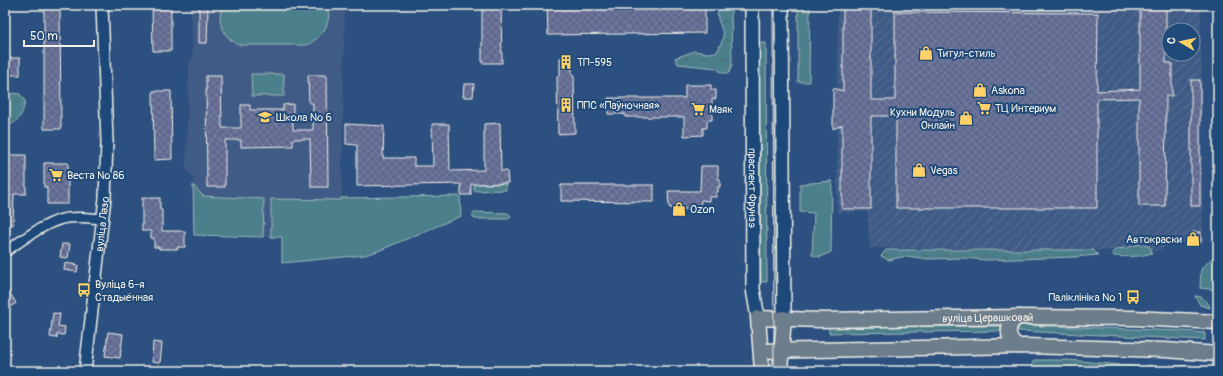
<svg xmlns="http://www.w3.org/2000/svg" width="1223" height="376" font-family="Pangolin,sans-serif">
  <defs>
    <pattern id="industrial-furrows" width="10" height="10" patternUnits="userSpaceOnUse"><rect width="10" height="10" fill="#405b86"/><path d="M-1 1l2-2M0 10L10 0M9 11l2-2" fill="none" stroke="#5c7397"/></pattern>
    <pattern id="forest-crowns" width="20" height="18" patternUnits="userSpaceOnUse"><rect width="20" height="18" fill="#4c7f8c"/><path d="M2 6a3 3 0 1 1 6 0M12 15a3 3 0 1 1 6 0" fill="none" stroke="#4b666c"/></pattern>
    <pattern id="building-cross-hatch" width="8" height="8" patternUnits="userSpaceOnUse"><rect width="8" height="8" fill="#606a91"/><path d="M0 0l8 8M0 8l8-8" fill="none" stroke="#7780a0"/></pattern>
  </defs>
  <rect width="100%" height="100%" fill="#2c507f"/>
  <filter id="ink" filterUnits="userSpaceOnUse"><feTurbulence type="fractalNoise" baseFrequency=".025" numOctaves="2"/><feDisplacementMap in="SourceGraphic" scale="8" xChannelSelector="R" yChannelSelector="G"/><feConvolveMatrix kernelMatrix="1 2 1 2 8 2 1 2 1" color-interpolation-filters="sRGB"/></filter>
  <g filter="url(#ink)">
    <!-- built -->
    <path fill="#405b86" d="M191,5H345L341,239L194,235L193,177L186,168L189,62L193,58Z"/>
    <!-- industrial -->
    <path fill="url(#industrial-furrows)" fill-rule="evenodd" d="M838,5H1201L1203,245L1172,243L1157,251L870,248L867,212H837ZM1169,30H1193V54H1169Z"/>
    <!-- grass -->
    <g fill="#4c7f8c" stroke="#a0b8ba">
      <path d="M223,5H327C333,23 322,37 307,45H239C224,39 215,20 223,5Z"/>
      <path d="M798,5H810L809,82H798Z"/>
      <path d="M759,43H766L767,282H761Z"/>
      <path d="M251,74H284V96H252Z"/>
      <path d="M779,98V281H775V99Z"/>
      <path d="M832,181L831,252L820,257L812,255L814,213L800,212V184Z"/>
      <path d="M474,184H506V190L474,191Z"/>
      <path d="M193,185L203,196L264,199L263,237L194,235Z"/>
      <path d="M460,196L461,216L378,251L365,255L282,263V237H271V199L341,200V198Z"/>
      <path d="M475,212L508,213L511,216L510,218L508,219H475L472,215Z"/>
      <path d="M1218,252V290L1200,288L1201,269Z"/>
      <path d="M1195,296C1203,296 1208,301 1210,308L1200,305Z"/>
      <path d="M1019,325L1185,331L1205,333V340L1018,331Z"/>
      <path d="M1001,326V331L829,333V327Z"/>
    </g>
    <!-- forest -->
    <g fill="url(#forest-crowns)" stroke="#a0b8ba">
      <path d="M717,5H731L732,65L729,73H722L716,68L678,64L675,58L695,51L707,53L717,52L723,39V33L718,19Z"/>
      <path d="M5,92L20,94L25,101C24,112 18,125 5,126Z"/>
      <path d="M1140,244L1150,247L1152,253C1139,257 1127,257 1114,256L1112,253L1116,249L1127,248Z"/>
      <path d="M886,250H1093L1098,255L1074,257L986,260L963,258L928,259L906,256L889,260L881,256Z"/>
      <path d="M1034,360H1069L1143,367L1151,365L1153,368L1150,371H1124L1120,370L1033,367L1032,364Z"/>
      <path d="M1170,365L1178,366L1191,365L1193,369L1192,371H1175L1170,370Z"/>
    </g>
    <!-- building -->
    <g fill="url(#building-cross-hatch)" stroke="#f4f1e8">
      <path d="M44,5H60L61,129H44Z"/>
      <path d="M152,5H171V51H153Z"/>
      <path d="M199,5H208L207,43H199Z"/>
      <path d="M482,5H501L502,63H482Z"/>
      <path d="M636,5V8L705,7V33L548,35L547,6Z"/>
      <path d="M1140,5H1166V63H1172V96H1166L1165,206H1139V98L1097,99V208H896V116H871V209H842V125L833,129V88L843,91V6H871V100H895V12L1098,13L1097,91L1140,89Z"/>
      <rect x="5" y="58" width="15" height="17"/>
      <path d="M560,58H572V75H574L575,133L558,134L557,76H560Z"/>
      <path d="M308,75H327L328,187H311L310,139H293V146L241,147V140H225V187H207L206,76H221L222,128H241V105H250V110H283V105L293,104V130H313V103H309Z"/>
      <rect x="1191" y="80" width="9" height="126"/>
      <path d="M464,84H474L473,97H463Z"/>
      <path d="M685,85H711V90H716V99H712V120H707V128H703V135L684,136V117H625V114H608V98H685Z"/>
      <path d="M153,91H171L172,159L154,160Z"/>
      <path d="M500,123L501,171H507L508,183L471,184V195H461V184L357,186V145L346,144V124L384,126L383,158H414V166H433L432,124H449L450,171L484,170V124Z"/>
      <path d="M7,155H26V194H14L13,225H5V185H7Z"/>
      <path d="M44,163H68V204H47V187H44Z"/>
      <path d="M701,166H718V178L720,179V187H718V192H716V197H709V201L701,200L700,209H673L669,207L668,191H700Z"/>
      <path d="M561,185H654V202L561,201Z"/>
      <path d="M142,198H160V210H162V231H185V247H178V249H159V247H154V238H151V231H142Z"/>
      <rect x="1193" y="232" width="8" height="10"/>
      <path d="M62,244H70L68,258L60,257Z"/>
      <path d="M65,263L78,265L77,272L64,270Z"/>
      <path d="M5,285L16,303L5,310Z"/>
      <path d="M53,313L60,314L58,326L65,327L64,335L57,334V338L50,337Z"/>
      <path d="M108,332L123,334L120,358L105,356Z"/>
      <path d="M153,342L162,343L160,363L152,362Z"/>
    </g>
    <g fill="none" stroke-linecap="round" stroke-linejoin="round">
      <defs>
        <path id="minor" d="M5,252C21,241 43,224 62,219C75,216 90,218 103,219"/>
        <g id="tertiary">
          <path id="s1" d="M85,371L105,198L107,142L102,5"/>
        </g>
        <g id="secondary">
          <path id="s2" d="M752,5L753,289L758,318"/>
          <path d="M782,5L784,318"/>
        </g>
        <g id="primary">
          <path d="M1019,346C1005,339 1006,323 1019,317"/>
          <path d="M761,351L1026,346L1165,350L1218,354"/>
          <path id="s3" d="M762,371L758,318L820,320L1019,317L1133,318L1218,322"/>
          <path d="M780,371L784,318"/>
        </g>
      </defs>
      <!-- minor casing -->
      <use href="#minor" stroke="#f4f1e8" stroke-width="12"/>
      <!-- tertiary casing -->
      <use href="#tertiary" stroke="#f4f1e8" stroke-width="14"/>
      <!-- secondary casing -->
      <use href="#secondary" stroke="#f4f1e8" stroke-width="16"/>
      <!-- primary casing -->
      <use href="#primary" stroke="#f4f1e8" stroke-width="17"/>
      <!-- minor -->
      <use href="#minor" stroke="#1f4a7a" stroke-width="9"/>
      <!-- tertiary -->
      <use href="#tertiary" stroke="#1f4a7a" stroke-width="11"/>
      <!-- secondary -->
      <use href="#secondary" stroke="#1f4a7a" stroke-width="13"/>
      <!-- primary -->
      <use href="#primary" stroke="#6c7d8b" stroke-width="14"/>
      <!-- tram -->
      <path stroke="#f4f1e8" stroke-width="1" d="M773,5L774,371"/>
    </g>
  </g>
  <!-- icons -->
  <defs>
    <symbol id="shop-bare" viewBox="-9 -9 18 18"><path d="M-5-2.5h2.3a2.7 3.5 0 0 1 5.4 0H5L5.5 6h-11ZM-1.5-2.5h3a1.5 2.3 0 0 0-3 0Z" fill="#ffd166" stroke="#1f4a7a" stroke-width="2.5" paint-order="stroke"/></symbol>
    <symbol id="building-bare" viewBox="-9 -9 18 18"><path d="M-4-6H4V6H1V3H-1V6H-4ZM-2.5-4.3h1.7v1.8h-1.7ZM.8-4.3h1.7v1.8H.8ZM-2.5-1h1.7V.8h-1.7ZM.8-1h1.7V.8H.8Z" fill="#ffd166" stroke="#1f4a7a" stroke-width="2.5" paint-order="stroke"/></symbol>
    <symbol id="supermarket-bare" viewBox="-9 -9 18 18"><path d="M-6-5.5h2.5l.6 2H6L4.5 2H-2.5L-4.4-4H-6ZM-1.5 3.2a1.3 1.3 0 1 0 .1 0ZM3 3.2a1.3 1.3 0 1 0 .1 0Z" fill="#ffd166" stroke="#1f4a7a" stroke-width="2.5" paint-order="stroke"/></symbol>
    <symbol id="school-bare" viewBox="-9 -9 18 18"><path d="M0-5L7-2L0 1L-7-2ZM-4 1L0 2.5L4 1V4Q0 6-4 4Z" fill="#ffd166" stroke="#1f4a7a" stroke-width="2.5" paint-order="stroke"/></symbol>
    <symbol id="bus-bare" viewBox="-9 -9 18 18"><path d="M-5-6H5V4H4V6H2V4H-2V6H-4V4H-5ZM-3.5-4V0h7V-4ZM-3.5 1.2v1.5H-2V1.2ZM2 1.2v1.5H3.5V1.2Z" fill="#ffd166" stroke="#1f4a7a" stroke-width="2.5" paint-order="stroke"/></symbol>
  </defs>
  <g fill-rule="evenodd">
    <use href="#shop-bare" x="916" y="43" width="20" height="20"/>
    <use href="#building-bare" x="556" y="52" width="20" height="20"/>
    <use href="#shop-bare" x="970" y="80" width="20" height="20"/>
    <use href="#building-bare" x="556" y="95" width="20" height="20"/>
    <use href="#supermarket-bare" x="974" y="98" width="20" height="20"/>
    <use href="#supermarket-bare" x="688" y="99" width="20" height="20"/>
    <use href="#school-bare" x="255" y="107" width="20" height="20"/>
    <use href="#shop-bare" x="956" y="108" width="20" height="20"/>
    <use href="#shop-bare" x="909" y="160" width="20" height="20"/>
    <use href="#supermarket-bare" x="46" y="165" width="20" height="20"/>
    <use href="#shop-bare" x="669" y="199" width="20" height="20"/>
    <use href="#shop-bare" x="1183" y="229" width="20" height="20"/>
    <use href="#bus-bare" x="74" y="280" width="20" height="20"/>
    <use href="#bus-bare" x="1123" y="287" width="20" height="20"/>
  </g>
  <g text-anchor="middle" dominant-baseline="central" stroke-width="4" stroke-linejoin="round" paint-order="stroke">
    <!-- poi labels -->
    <g font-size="11" fill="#f4f1e8" stroke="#1f4a7a" text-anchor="start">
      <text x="937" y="53">Титул-cтиль</text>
      <text x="577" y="62">ТП-595</text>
      <text x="991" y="90">Askona</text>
      <text x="577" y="105">ППС «Паўночная»</text>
      <text x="995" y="108">ТЦ Интериум</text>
      <text x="709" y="109">Маяк</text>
      <text x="955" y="112" text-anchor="end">Кухни Модуль<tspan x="955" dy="13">Онлайн</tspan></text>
      <text x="276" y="117">Школа № 6</text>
      <text x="930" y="170">Vegas</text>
      <text x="67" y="175">Веста № 86</text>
      <text x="690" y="209">Ozon</text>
      <text x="1182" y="239" text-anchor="end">Автокраски</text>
      <text x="95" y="284">Вуліца 6-я<tspan x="95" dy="13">Стадыённая</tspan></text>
      <text x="1122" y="297" text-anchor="end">Паліклініка № 1</text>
    </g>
    <!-- street labels -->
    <g font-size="11" fill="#f4f1e8" stroke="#1f4a7a">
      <text stroke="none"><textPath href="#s2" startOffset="183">праспект Фрунзэ</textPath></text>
      <text stroke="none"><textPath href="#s1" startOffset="148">вуліца Лазо</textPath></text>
      <text stroke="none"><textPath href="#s3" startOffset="283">вуліца Церашковай</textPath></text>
    </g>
  </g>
  <!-- margin -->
  <rect width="1223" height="376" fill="none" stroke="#1f4a7a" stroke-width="20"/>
  <rect x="10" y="10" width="1203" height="356" fill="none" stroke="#f4f1e8" stroke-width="1.5" filter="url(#ink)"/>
  <!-- north arrow -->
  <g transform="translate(1181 42) rotate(279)"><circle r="19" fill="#1f4a7a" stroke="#748da6"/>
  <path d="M0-3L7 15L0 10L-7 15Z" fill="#ffd166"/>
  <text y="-6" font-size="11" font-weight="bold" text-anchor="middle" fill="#f4f1e8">С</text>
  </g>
  <!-- scale -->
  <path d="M24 40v6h70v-6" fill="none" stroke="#f4f1e8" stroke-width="2"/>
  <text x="30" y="40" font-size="12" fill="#f4f1e8" stroke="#1f4a7a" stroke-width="3" paint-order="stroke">50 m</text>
</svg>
